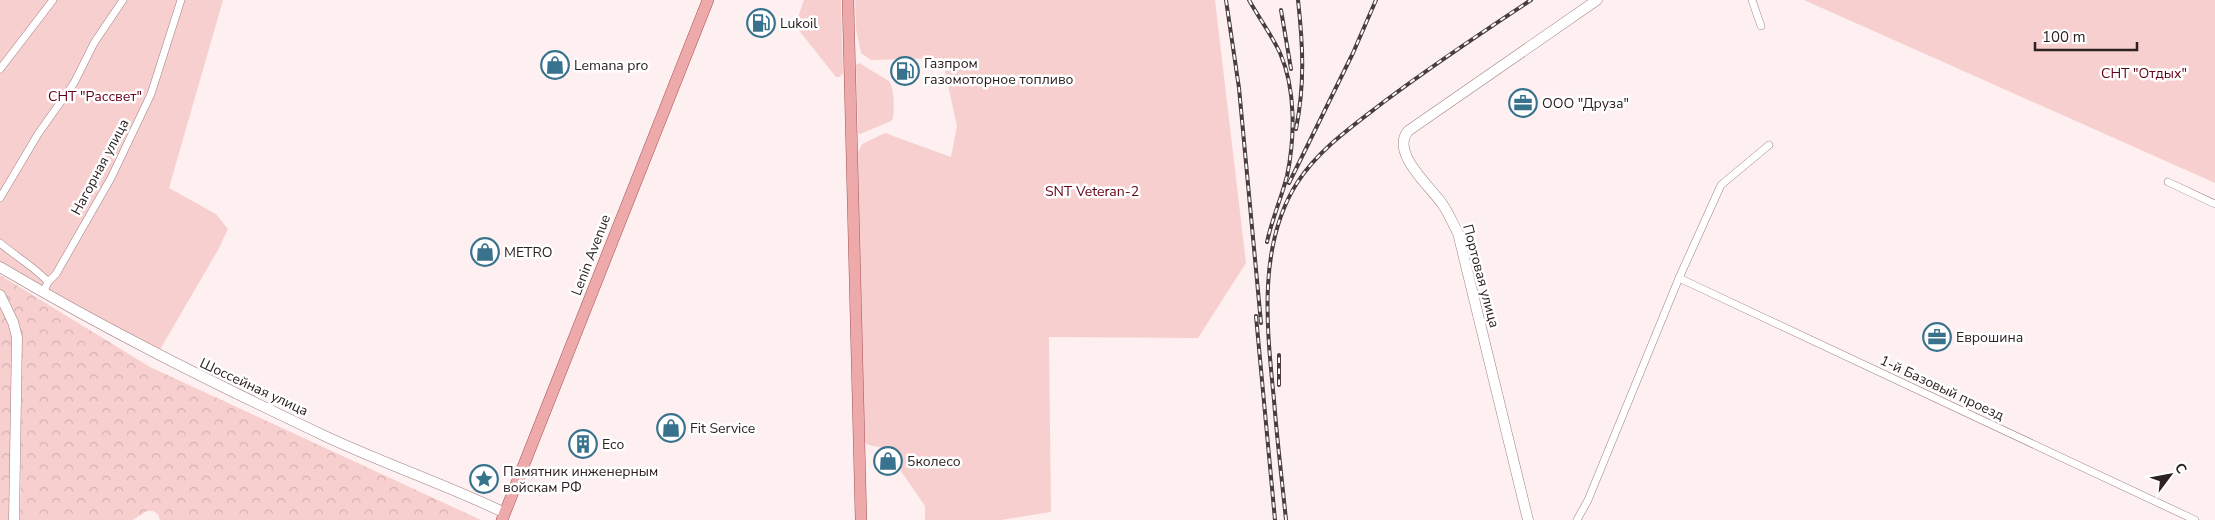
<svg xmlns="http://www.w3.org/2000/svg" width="2215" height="520" font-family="'Nunito Sans',sans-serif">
  <defs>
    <pattern id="forest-crowns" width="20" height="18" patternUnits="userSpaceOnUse" patternTransform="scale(1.25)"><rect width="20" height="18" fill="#f8cfcf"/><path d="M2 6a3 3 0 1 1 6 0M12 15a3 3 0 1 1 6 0" fill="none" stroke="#d5b1b1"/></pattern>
  </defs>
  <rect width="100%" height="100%" fill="#fef0f0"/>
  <!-- green -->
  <g fill="#f8cfcf">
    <path d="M0,0H223L169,188L216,214L228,229L218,250L158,353L0,264Z"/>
    <path d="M804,0H841L843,73L840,77H836L797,28L796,23Z"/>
    <path d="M855,0H1215L1246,263L1198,338L1049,337L1051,512L1001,520H925V506L885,448L868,445L863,440L858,153L862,144L885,133L951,157L957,126L942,58L871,60L861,53L856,29Z"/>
    <path d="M1804,0H2215V183Z"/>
    <path d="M859,63L889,81C895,91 894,107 893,119L889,122L860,134L858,133L856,65Z"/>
  </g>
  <!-- forest -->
  <g fill="url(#forest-crowns)">
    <path d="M0,275L150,367L481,520H160L158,514L153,511H147L133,520H20L22,336L0,289Z"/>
    <path d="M0,304L12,332L9,520H0Z"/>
  </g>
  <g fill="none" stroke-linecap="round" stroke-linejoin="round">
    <defs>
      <g id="street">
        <path d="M1752,0L1761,26"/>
        <path d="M0,69L53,0"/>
        <path d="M2168,182L2215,204"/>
        <path d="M0,198L38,134L74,83L94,43L123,0"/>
        <path d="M0,243C15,256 36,268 48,282"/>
        <path d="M1679,278L2195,520"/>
        <path d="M43,293L48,282L56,274L111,178L151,94L181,0"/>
        <path d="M1577,520L1588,500L1679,278L1721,185L1769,145"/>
      </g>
      <g id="secondary">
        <path d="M0,267C106,330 215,384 327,437C385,464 447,485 505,513"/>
        <path d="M0,295L13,322L17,337L14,520"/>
        <path d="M1528,520L1458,233C1453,224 1449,214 1443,205C1431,187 1390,153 1408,131L1597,0"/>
      </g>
      <g id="primary">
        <path d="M848,0L861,520"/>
        <path d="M502,520L708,0"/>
      </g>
    </defs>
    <!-- street casing -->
    <use href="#street" stroke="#9f8080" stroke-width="8"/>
    <!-- secondary casing -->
    <use href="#secondary" stroke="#9f8080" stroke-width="11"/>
    <!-- primary casing -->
    <use href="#primary" stroke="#a35456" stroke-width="12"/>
    <!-- street -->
    <use href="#street" stroke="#fff" stroke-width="7"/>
    <!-- secondary -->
    <use href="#secondary" stroke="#fff" stroke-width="10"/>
    <!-- primary -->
    <use href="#primary" stroke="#eea9ab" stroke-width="11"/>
    <defs>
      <g id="rail">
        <path d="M1226,0L1239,88L1261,323"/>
        <path d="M1249,0C1259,18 1271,34 1280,53C1296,89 1295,138 1287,176C1281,199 1272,219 1267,242"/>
        <path d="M1281,10L1291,69"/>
        <path d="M1296,129C1305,84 1303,45 1298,0"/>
        <path d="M1289,183L1353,53L1376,0"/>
        <path d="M1256,316L1275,520"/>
        <path d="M1279,385V355"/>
        <path d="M1286,520C1282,480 1277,440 1274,400C1267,329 1257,246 1297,183C1319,149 1354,125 1385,101C1433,65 1481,33 1531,0"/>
      </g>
    </defs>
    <!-- rail casing -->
    <use href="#rail" stroke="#493d3d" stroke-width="4"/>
    <!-- rail -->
    <use href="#rail" stroke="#fff" stroke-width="2" stroke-dasharray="5.5" stroke-linecap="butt"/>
  </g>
  <!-- icons -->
  <defs>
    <symbol id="fuel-ring" viewBox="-11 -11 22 22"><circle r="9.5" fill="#fff" stroke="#39728c" stroke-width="1.5"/><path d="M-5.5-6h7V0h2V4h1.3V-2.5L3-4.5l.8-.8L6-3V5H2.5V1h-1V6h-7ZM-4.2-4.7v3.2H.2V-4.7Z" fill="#39728c"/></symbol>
    <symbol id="shop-ring" viewBox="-11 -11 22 22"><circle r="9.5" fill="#fff" stroke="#39728c" stroke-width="1.5"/><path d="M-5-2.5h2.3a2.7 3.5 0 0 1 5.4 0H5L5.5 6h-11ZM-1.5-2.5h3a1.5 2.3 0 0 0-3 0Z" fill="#39728c"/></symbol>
    <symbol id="office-ring" viewBox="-11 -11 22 22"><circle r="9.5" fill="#fff" stroke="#39728c" stroke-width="1.5"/><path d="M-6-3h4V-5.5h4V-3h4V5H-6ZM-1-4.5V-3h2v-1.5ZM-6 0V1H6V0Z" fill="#39728c"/></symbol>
    <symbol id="building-ring" viewBox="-11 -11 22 22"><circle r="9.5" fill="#fff" stroke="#39728c" stroke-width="1.5"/><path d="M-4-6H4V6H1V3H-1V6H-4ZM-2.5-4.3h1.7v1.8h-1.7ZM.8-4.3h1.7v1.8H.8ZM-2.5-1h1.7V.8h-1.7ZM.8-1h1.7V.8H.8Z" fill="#39728c"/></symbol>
    <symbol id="sight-ring" viewBox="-11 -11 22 22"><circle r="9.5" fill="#fff" stroke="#39728c" stroke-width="1.5"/><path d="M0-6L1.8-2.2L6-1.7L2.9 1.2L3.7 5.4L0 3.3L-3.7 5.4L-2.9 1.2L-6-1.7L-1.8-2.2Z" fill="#39728c"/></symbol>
  </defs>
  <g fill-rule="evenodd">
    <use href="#fuel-ring" x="745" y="7" width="32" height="32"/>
    <use href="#shop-ring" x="539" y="49" width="32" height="32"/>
    <use href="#fuel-ring" x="889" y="55" width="32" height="32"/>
    <use href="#office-ring" x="1507" y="87" width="32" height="32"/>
    <use href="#shop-ring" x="469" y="236" width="32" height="32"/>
    <use href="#office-ring" x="1921" y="321" width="32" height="32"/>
    <use href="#shop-ring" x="655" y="412" width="32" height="32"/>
    <use href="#building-ring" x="567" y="428" width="32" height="32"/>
    <use href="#shop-ring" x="872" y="445" width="32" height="32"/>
    <use href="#sight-ring" x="468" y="463" width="32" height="32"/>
  </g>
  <g text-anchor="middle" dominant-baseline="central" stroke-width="5" stroke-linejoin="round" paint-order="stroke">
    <!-- poi labels -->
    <g font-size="14" fill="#2d2121" stroke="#fff" text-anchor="start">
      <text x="780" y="23">Lukoil</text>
      <text x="924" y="63">Газпром<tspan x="924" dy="16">газомоторное топливо</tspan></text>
      <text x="574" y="65">Lemana pro</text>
      <text x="1542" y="103">ООО "Друза"</text>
      <text x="504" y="252">METRO</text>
      <text x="1956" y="337">Еврошина</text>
      <text x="690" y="428">Fit Service</text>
      <text x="602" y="444">Eco</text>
      <text x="907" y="461">5колесо</text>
      <text x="503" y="471">Памятник инженерным<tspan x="503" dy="16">войскам РФ</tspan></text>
    </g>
    <!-- park labels -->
    <g font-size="14" fill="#630216" stroke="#fff">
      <text x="2144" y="73">СНТ "Отдых"</text>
      <text x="95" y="96">СНТ "Рассвет"</text>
      <text x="1092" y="191">SNT Veteran-2</text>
    </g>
    <!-- street labels -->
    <g font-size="14" fill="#2d2121" stroke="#fff">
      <text transform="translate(100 167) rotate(-62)">Нагорная улица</text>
      <text transform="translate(591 255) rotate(-69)">Lenin Avenue</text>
      <text transform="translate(1481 276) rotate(75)">Портовая улица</text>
      <text transform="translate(254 387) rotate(25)">Шоссейная улица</text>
      <text transform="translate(1942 388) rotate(25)">1-й Базовый проезд</text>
    </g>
  </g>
  <!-- north arrow -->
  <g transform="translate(2170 475) rotate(58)" stroke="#ffffff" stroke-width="4" paint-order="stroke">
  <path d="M0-4L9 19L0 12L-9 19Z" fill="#2d2121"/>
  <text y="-8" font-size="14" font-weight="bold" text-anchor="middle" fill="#2d2121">С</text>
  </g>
  <!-- scale -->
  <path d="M2035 42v8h102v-8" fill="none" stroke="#2d2121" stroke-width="2.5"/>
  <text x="2042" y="42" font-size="15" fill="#2d2121" stroke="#ffffff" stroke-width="4" paint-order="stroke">100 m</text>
</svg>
